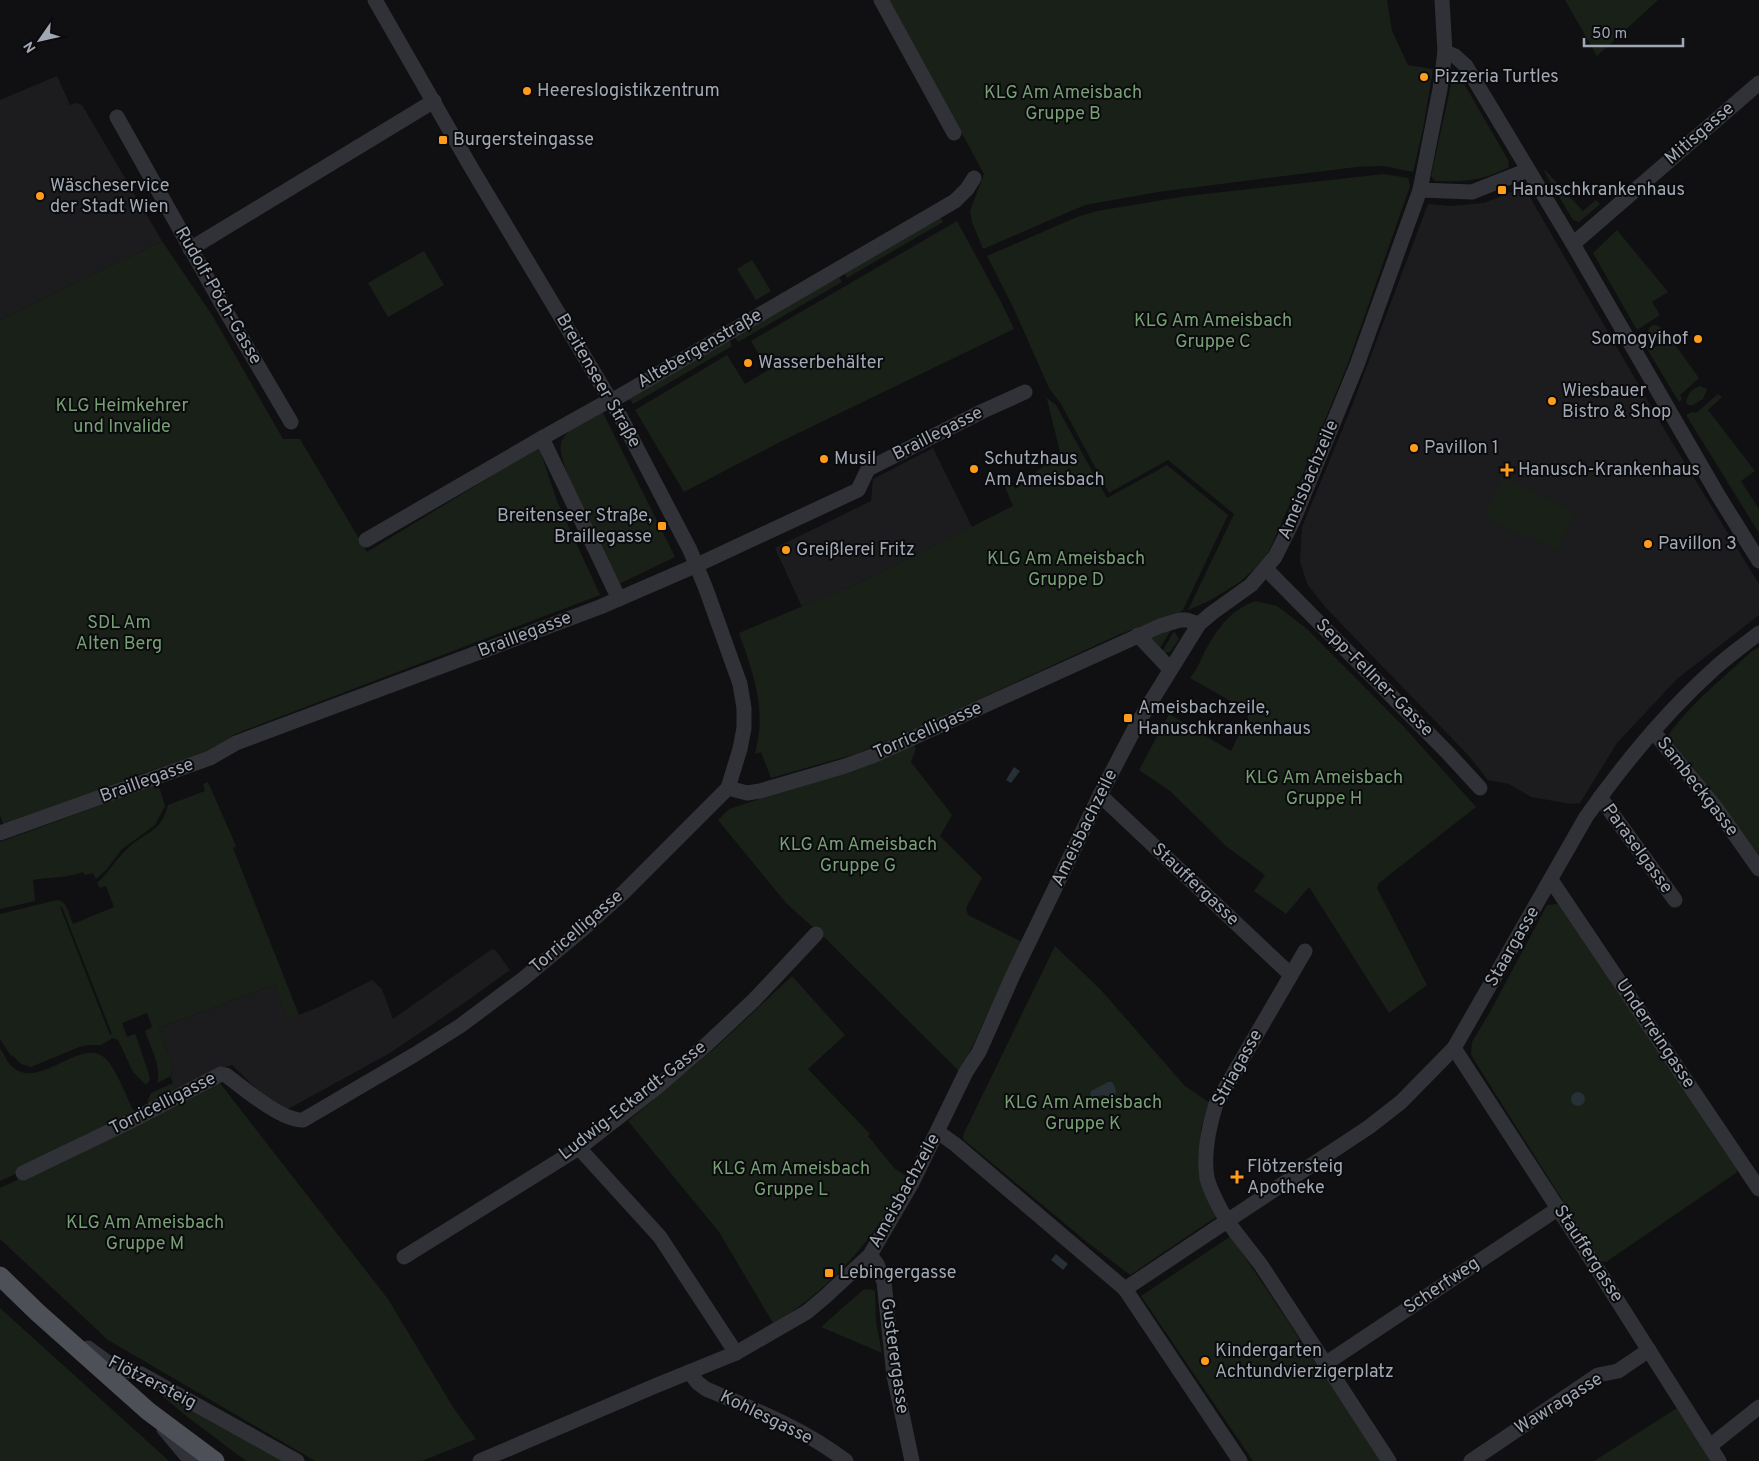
<svg xmlns="http://www.w3.org/2000/svg" width="1759" height="1461" font-family="Overpass,sans-serif">
  <rect width="100%" height="100%" fill="#101012"/>
  <!-- built -->
  <g fill="#1c1c1f">
    <path d="M57,76L70,105L75,103L82,105L162,241L0,320V100Z"/>
    <path d="M1524,187L1666,432L1759,584V615L1677,679L1617,743L1580,803L1571,804L1531,797L1509,784L1488,780L1468,755L1327,609L1307,584L1300,561L1302,527L1350,411L1428,204L1450,206L1484,203Z"/>
    <path d="M933,448L972,527L868,579L802,607L775,548L871,501L873,479Z"/>
    <path d="M492,949L496,951L510,970L464,1003L390,1053L290,1108L284,1110L273,1105L232,1065L221,1068L176,1092L171,1078L172,1064L159,1028L274,985L288,1019L319,1007L372,980L382,989L393,1019Z"/>
  </g>
  <!-- green -->
  <g fill="#182018" fill-rule="evenodd">
    <path d="M889,0H1387L1392,31L1408,65L1433,69L1423,129L1413,172L1384,166L1356,167L1158,192L1085,205L983,249L972,222L970,211L984,174Z"/>
    <path d="M1565,0H1658L1597,56Z"/>
    <path d="M1459,75L1508,160L1509,167C1482,181 1465,182 1435,181L1431,176L1453,76Z"/>
    <path d="M1545,170L1583,211L1596,200L1600,204L1579,222L1573,220L1544,171Z"/>
    <path d="M1384,174L1408,178L1410,186L1347,366L1302,476L1266,558L1240,582L1209,601L1188,610L1234,514L1168,460L1109,493L1061,404L1049,388L1013,307L987,256L1077,217L1097,211L1187,196Z"/>
    <path d="M940,217L943,222L847,278L844,273Z"/>
    <path d="M957,221L1001,302L1014,329L780,442L684,492L635,410L727,355L745,384L768,370L751,341Z"/>
    <path d="M1617,230L1668,292L1652,302L1660,315L1637,330L1593,253Z"/>
    <path d="M162,241L212,315L283,439H300L367,552L539,447L557,501L600,595L235,734L209,751L143,773L4,827L0,815V320Z"/>
    <path d="M424,251L444,285L388,317L368,283Z"/>
    <path d="M752,260L771,291L756,300L737,269Z"/>
    <path d="M839,277L842,282L738,342L735,337Z"/>
    <circle cx="1655" cy="332" r="7"/>
    <path d="M1670,338L1699,378L1680,395L1682,399L1679,402L1646,347L1651,346L1653,348Z"/>
    <path d="M729,340L732,346L633,404L630,399Z"/>
    <path d="M1700,386L1705,388L1707,390L1703,399L1693,405H1688L1686,402C1688,393 1692,389 1700,386Z"/>
    <path d="M1718,394L1722,397L1708,410L1755,471L1741,481L1759,509V533L1686,415L1692,412L1696,413Z"/>
    <path d="M1043,395L1056,405L1107,498L1167,465L1228,515L1183,610L1176,614L1120,634L904,734L855,754L771,778L761,752L755,754C767,709 754,675 739,633L868,579L1013,506L1005,487L1011,484L1016,489L1060,452L1047,399Z"/>
    <path d="M602,411L675,557L619,584C608,561 555,462 561,443C565,429 590,418 602,411Z"/>
    <path d="M1502,478L1576,511L1558,550L1484,518Z"/>
    <path d="M1256,601L1277,606L1306,628L1404,727L1476,807L1379,883L1377,888L1427,985L1389,1013L1309,887L1286,914L1254,891L1265,875L1226,846L1170,791L1139,770L1169,714L1231,751L1250,712L1190,678C1196,671 1200,662 1204,653C1216,631 1230,609 1256,601Z"/>
    <path d="M1171,630L1160,648L1151,639V635Z"/>
    <path d="M1174,631L1179,639L1170,652L1164,653L1162,652Z"/>
    <path d="M1759,647V859L1695,770L1667,737C1689,705 1722,679 1751,652Z"/>
    <path d="M913,744L916,748L911,762L952,815L940,836L982,878L966,908L968,915L1022,942L960,1072L826,939L786,903L718,820L729,809L881,759Z"/>
    <path d="M208,782L236,846L233,848L299,1015L288,1020L274,985L159,1028L172,1064L171,1076L157,1083C162,1066 150,1047 145,1031L152,1027L147,1013L122,1023L127,1037L135,1034L136,1036L149,1075L150,1080L146,1085L133,1072L118,1040L113,1038L101,1045H88L79,1047L31,1067L21,1064L12,1055L11,1056L0,1039V914L57,900C68,901 69,915 73,924L114,907L106,886L100,888L97,883C109,873 115,860 126,850C143,832 161,834 168,805L205,791L203,784ZM60,907H62L112,1034L110,1035Z"/>
    <path d="M158,784L165,806L155,825L121,850L107,869L96,879L93,873L85,875L83,872C67,878 50,877 33,880L35,901L0,909V842Z"/>
    <path d="M1558,904L1737,1170L1736,1173L1606,1262L1601,1261L1471,1055L1472,1042L1490,1012L1547,905Z"/>
    <path d="M1055,946L1101,990L1185,1086L1210,1103L1207,1109L1201,1128L1200,1141L1219,1215L1130,1275L1087,1242L963,1139L964,1133Z"/>
    <path d="M792,976L845,1035L808,1069L870,1134L868,1136L895,1169L908,1177C876,1236 832,1290 773,1323L719,1232L628,1121L714,1049Z"/>
    <path d="M0,1048C5,1056 8,1064 15,1069C42,1088 81,1037 105,1058C115,1066 128,1100 134,1112L27,1169L0,1181Z"/>
    <path d="M219,1082L388,1299L453,1407L476,1439L422,1461H315L108,1340L0,1239V1188L170,1108Z"/>
    <path d="M173,1083L176,1092L151,1104L147,1102L151,1093Z"/>
    <path d="M1231,1236L1381,1461H1253L1141,1296Z"/>
    <path d="M870,1289L875,1291L876,1322L882,1353L821,1327L863,1290Z"/>
    <path d="M0,1308L169,1461H0Z"/>
    <path d="M154,1389L283,1461H246L185,1415Z"/>
    <path d="M1677,1408L1710,1461H1594Z"/>
  </g>
  <!-- water -->
  <g fill="#263036">
    <path d="M1014,767L1020,771L1011,783L1006,780Z"/>
    <path d="M1108,1082H1112C1116,1087 1118,1094 1112,1098L1104,1095L1092,1097L1090,1094L1091,1091Z"/>
    <circle cx="1578" cy="1099" r="7"/>
    <path d="M1056,1254L1068,1264L1063,1270L1051,1260Z"/>
  </g>
  <g fill="none" stroke-linecap="round" stroke-linejoin="round">
    <!-- minor -->
    <g stroke="#313237" stroke-width="15">
      <path d="M881,0L954,133"/>
      <path d="M1445,52L1455,56L1466,66L1573,244L1718,495L1759,561"/>
      <path d="M117,117L224,308L291,422"/>
      <path d="M1420,190L1472,192L1528,170"/>
      <path d="M1573,244L1759,83"/>
      <path d="M190,249L434,101"/>
      <path d="M542,438L619,599"/>
      <path d="M366,540L542,438L601,405L620,396L955,201L967,189L974,178"/>
      <path d="M1266,569L1447,752L1480,788"/>
      <path d="M1138,635L1170,669"/>
      <path d="M1653,731L1716,808L1759,869"/>
      <path d="M728,788L747,793L760,791L845,766L875,755L1160,626L1180,620H1187L1199,624"/>
      <path d="M1100,795L1291,975"/>
      <path d="M1600,797L1675,900"/>
      <path d="M0,833L210,758L236,743L600,607L697,565L858,490L868,469L983,411L1025,392"/>
      <path d="M1551,880L1759,1189"/>
      <path d="M1305,951L1216,1104C1209,1126 1203,1154 1207,1178C1211,1193 1219,1207 1227,1221L1369,1127L1401,1102L1454,1048L1586,817C1622,766 1667,711 1714,669C1728,656 1744,645 1759,633"/>
      <path d="M1454,1048L1598,1270L1719,1461"/>
      <path d="M938,1132L956,1145L1125,1289"/>
      <path d="M579,1148L660,1237L736,1353"/>
      <path d="M23,1173L129,1122L221,1074L226,1075C243,1088 282,1121 303,1120L414,1055L460,1026L523,979L583,929L624,892L728,788L740,749L744,728V708L740,684L706,589L690,550L620,416L472,169L375,0"/>
      <path d="M870,1255L877,1264L884,1282L894,1376L912,1461"/>
      <path d="M404,1257L579,1148L656,1088L706,1045L754,1000L816,934"/>
      <path d="M88,1348L114,1367L141,1374L297,1461"/>
      <path d="M1325,1364L1559,1208"/>
      <path d="M689,1372L698,1383L706,1389C754,1409 804,1429 846,1461"/>
      <path d="M164,1429L191,1461"/>
      <path d="M1710,1446L1759,1407"/>
      <path d="M480,1461L655,1386L736,1353L807,1312L826,1296L870,1255L912,1183L966,1072L979,1052L1013,975L1100,795L1137,724L1199,624L1212,613L1251,585L1275,557L1293,521L1357,365L1420,190L1440,89L1445,52L1442,0"/>
      <path d="M1240,1461L1125,1289L1227,1221L1261,1265L1389,1461"/>
      <path d="M1471,1461L1598,1375L1618,1371L1649,1350"/>
    </g>
    <!-- major -->
    <path stroke="#4d5056" stroke-width="19" d="M0,1276L37,1312L148,1411L215,1461"/>
  </g>
  <!-- markers -->
  <g fill="#ff9c1b" stroke="#0b0b0d" stroke-width="2">
    <circle cx="1424" cy="77" r="5"/>
    <circle cx="527" cy="91" r="5"/>
    <rect x="438" y="135" width="10" height="10" rx="2.5"/>
    <rect x="1497" y="185" width="10" height="10" rx="2.5"/>
    <circle cx="40" cy="196" r="5"/>
    <circle cx="1698" cy="339" r="5"/>
    <circle cx="748" cy="363" r="5"/>
    <circle cx="1552" cy="401" r="5"/>
    <circle cx="1414" cy="448" r="5"/>
    <circle cx="824" cy="459" r="5"/>
    <circle cx="974" cy="469" r="5"/>
    <path d="M1504.5 462.5h5v5h5v5h-5v5h-5v-5h-5v-5h5z"/>
    <rect x="657" y="521" width="10" height="10" rx="2.5"/>
    <circle cx="1648" cy="544" r="5"/>
    <circle cx="786" cy="550" r="5"/>
    <rect x="1123" y="713" width="10" height="10" rx="2.5"/>
    <path d="M1234.5 1169.5h5v5h5v5h-5v5h-5v-5h-5v-5h5z"/>
    <rect x="824" y="1268" width="10" height="10" rx="2.5"/>
    <circle cx="1205" cy="1361" r="5"/>
  </g>
  <g text-anchor="middle" dominant-baseline="central" stroke-width="4" stroke-linejoin="round" paint-order="stroke">
    <!-- poi labels -->
    <g font-size="18" fill="#a0a8b4" stroke="#0b0b0d" text-anchor="start">
      <text x="1434" y="77">Pizzeria Turtles</text>
      <text x="537" y="91">Heereslogistikzentrum</text>
      <text x="453" y="140">Burgersteingasse</text>
      <text x="50" y="186">Wäscheservice<tspan x="50" dy="21">der Stadt Wien</tspan></text>
      <text x="1512" y="190">Hanuschkrankenhaus</text>
      <text x="1688" y="339" text-anchor="end">Somogyihof</text>
      <text x="758" y="363">Wasserbehälter</text>
      <text x="1562" y="391">Wiesbauer<tspan x="1562" dy="21">Bistro &amp; Shop</tspan></text>
      <text x="1424" y="448">Pavillon 1</text>
      <text x="834" y="459">Musil</text>
      <text x="984" y="459">Schutzhaus<tspan x="984" dy="21">Am Ameisbach</tspan></text>
      <text x="1518" y="470">Hanusch-Krankenhaus</text>
      <text x="652" y="516" text-anchor="end">Breitenseer Straße,<tspan x="652" dy="21">Braillegasse</tspan></text>
      <text x="1658" y="544">Pavillon 3</text>
      <text x="796" y="550">Greißlerei Fritz</text>
      <text x="1138" y="708">Ameisbachzeile,<tspan x="1138" dy="21">Hanuschkrankenhaus</tspan></text>
      <text x="1247" y="1167">Flötzersteig<tspan x="1247" dy="21">Apotheke</tspan></text>
      <text x="839" y="1273">Lebingergasse</text>
      <text x="1215" y="1351">Kindergarten<tspan x="1215" dy="21">Achtundvierzigerplatz</tspan></text>
    </g>
    <!-- park labels -->
    <g font-size="18" fill="#77a075" stroke="#0b0b0d">
      <text x="1063" y="93">KLG Am Ameisbach<tspan x="1063" dy="21">Gruppe B</tspan></text>
      <text x="1213" y="321">KLG Am Ameisbach<tspan x="1213" dy="21">Gruppe C</tspan></text>
      <text x="122" y="406">KLG Heimkehrer<tspan x="122" dy="21">und Invalide</tspan></text>
      <text x="1066" y="559">KLG Am Ameisbach<tspan x="1066" dy="21">Gruppe D</tspan></text>
      <text x="119" y="623">SDL Am<tspan x="119" dy="21">Alten Berg</tspan></text>
      <text x="1324" y="778">KLG Am Ameisbach<tspan x="1324" dy="21">Gruppe H</tspan></text>
      <text x="858" y="845">KLG Am Ameisbach<tspan x="858" dy="21">Gruppe G</tspan></text>
      <text x="1083" y="1103">KLG Am Ameisbach<tspan x="1083" dy="21">Gruppe K</tspan></text>
      <text x="791" y="1169">KLG Am Ameisbach<tspan x="791" dy="21">Gruppe L</tspan></text>
      <text x="145" y="1223">KLG Am Ameisbach<tspan x="145" dy="21">Gruppe M</tspan></text>
    </g>
    <!-- street labels -->
    <g font-size="18" fill="#a0a8b4" stroke="#0b0b0d">
      <text transform="translate(1700 134) rotate(-41)">Mitisgasse</text>
      <text transform="translate(218 296) rotate(60)">Rudolf-Pöch-Gasse</text>
      <text transform="translate(700 349) rotate(-30)">Altebergenstraße</text>
      <text transform="translate(598 381) rotate(60)">Breitenseer Straße</text>
      <text transform="translate(938 434) rotate(-27)">Braillegasse</text>
      <text transform="translate(1309 480) rotate(-67)">Ameisbachzeile</text>
      <text transform="translate(525 635) rotate(-21)">Braillegasse</text>
      <text transform="translate(1374 678) rotate(45)">Sepp-Fellner-Gasse</text>
      <text transform="translate(928 731) rotate(-24)">Torricelligasse</text>
      <text transform="translate(147 781) rotate(-20)">Braillegasse</text>
      <text transform="translate(1697 787) rotate(52)">Sambeckgasse</text>
      <text transform="translate(1085 828) rotate(-64)">Ameisbachzeile</text>
      <text transform="translate(1637 849) rotate(54)">Paraselgasse</text>
      <text transform="translate(1195 885) rotate(43)">Stauffergasse</text>
      <text transform="translate(577 932) rotate(-41)">Torricelligasse</text>
      <text transform="translate(1513 947) rotate(-60)">Staargasse</text>
      <text transform="translate(1655 1034) rotate(56)">Underreingasse</text>
      <text transform="translate(1238 1068) rotate(-61)">Striagasse</text>
      <text transform="translate(633 1101) rotate(-38)">Ludwig-Eckardt-Gasse</text>
      <text transform="translate(163 1104) rotate(-27)">Torricelligasse</text>
      <text transform="translate(905 1191) rotate(-61)">Ameisbachzeile</text>
      <text transform="translate(1588 1254) rotate(57)">Stauffergasse</text>
      <text transform="translate(1442 1286) rotate(-34)">Scherfweg</text>
      <text transform="translate(894 1356) rotate(82)">Gusterergasse</text>
      <text transform="translate(152 1383) rotate(27)">Flötzersteig</text>
      <text transform="translate(1559 1404) rotate(-32)">Wawragasse</text>
      <text transform="translate(766 1418) rotate(26)">Kohlesgasse</text>
    </g>
  </g>
  <!-- north arrow -->
  <g transform="translate(40 40) rotate(236)" stroke="#0b0b0d" stroke-width="4" paint-order="stroke">
  <path d="M0-4L9 19L0 12L-9 19Z" fill="#a0a8b4"/>
  <text y="-8" font-size="14" font-weight="bold" text-anchor="middle" fill="#a0a8b4">N</text>
  </g>
  <!-- scale -->
  <path d="M1584 38v8h99v-8" fill="none" stroke="#a0a8b4" stroke-width="2.5"/>
  <text x="1592" y="38" font-size="15" fill="#a0a8b4" stroke="#0b0b0d" stroke-width="4" paint-order="stroke">50 m</text>
</svg>
